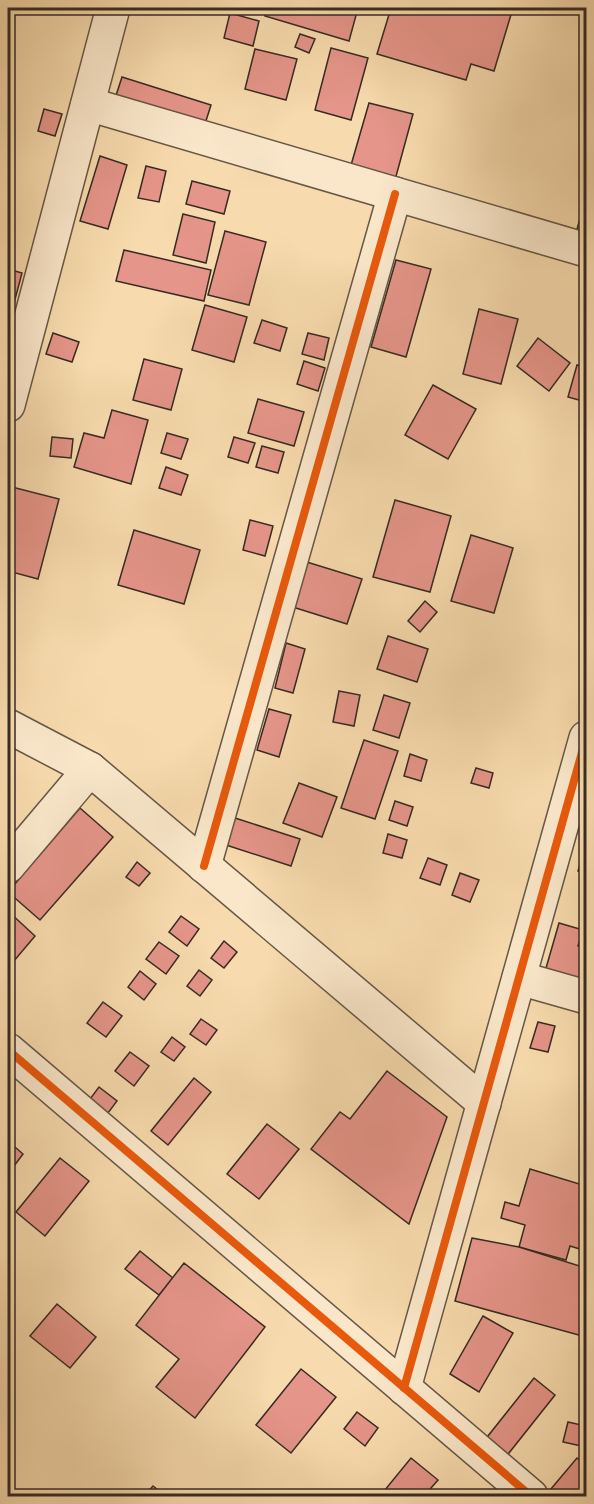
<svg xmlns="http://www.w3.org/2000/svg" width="594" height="1504" font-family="Cardo,serif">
  <rect width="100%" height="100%" fill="#f7daad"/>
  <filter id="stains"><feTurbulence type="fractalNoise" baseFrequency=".00333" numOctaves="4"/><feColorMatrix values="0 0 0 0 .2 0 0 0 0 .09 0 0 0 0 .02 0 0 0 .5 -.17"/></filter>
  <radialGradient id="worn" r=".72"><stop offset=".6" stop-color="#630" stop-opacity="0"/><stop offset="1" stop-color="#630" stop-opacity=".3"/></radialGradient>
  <!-- building -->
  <g fill="#e59589" stroke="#362b22" stroke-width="1.5">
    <path d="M267,8H358L349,41L265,16Z"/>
    <path d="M391,8H513L494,71L471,64L466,80L377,54Z"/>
    <path d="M230,13L259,21L253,46L224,38Z"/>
    <path d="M300,34L315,39L309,53L295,47Z"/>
    <path d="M331,48L368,58L351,120L315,110Z"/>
    <path d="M255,49L297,59L286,100L245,89Z"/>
    <path d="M122,77L211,105L199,143L110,114Z"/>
    <path d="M369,103L413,114L392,191L347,179Z"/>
    <path d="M44,109L62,114L55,136L38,131Z"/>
    <path d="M100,156L127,165L108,229L80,221Z"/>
    <path d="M146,166L166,171L159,202L138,198Z"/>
    <path d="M192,181L230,191L224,214L186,204Z"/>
    <path d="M586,197V251L572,247Z"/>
    <path d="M183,214L215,222L206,263L173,255Z"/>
    <path d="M225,231L266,242L249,305L208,295Z"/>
    <path d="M124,250L211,270L204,301L116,281Z"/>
    <path d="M396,260L431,269L406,357L371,347Z"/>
    <path d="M8,269L22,273L13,307L8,306Z"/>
    <path d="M205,305L247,317L234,362L192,350Z"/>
    <path d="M479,309L518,319L501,384L463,374Z"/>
    <path d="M262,320L287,328L280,351L254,343Z"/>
    <path d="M53,333L79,342L72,362L46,354Z"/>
    <path d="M308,333L329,338L324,360L302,354Z"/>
    <path d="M538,338L570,363L549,391L517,366Z"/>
    <path d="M144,359L182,369L171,410L133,400Z"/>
    <path d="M304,361L325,368L318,391L297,384Z"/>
    <path d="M577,365L586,367V402L568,397Z"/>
    <path d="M433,385L476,409L448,459L405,435Z"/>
    <path d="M258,399L304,412L294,446L248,433Z"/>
    <path d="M112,410L148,420L131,484L74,467L84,433L104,438Z"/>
    <path d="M167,433L188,439L181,459L161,453Z"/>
    <path d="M52,437L73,439L71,458L50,456Z"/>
    <path d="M234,437L255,443L248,463L228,457Z"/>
    <path d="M262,446L284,452L278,473L256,467Z"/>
    <path d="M166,467L188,475L181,495L159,488Z"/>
    <path d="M8,486L59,499L38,579L8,571Z"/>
    <path d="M395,500L451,516L430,592L373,577Z"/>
    <path d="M250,520L273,526L265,556L243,550Z"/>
    <path d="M134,530L200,550L184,604L118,585Z"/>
    <path d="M471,535L513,548L494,613L451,601Z"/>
    <path d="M297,559L362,579L347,624L283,604Z"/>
    <path d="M425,601L437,612L420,632L408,621Z"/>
    <path d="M388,636L428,649L417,682L377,669Z"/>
    <path d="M286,643L305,649L293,693L275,688Z"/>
    <path d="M339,691L360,695L354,726L333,722Z"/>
    <path d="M384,695L410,703L399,738L373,730Z"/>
    <path d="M269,709L291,715L279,757L257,750Z"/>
    <path d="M364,740L398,751L375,819L341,808Z"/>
    <path d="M410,754L427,760L421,781L404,776Z"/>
    <path d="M476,768L493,773L489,788L471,783Z"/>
    <path d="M299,783L337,797L322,837L283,823Z"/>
    <path d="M395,801L413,807L407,826L389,820Z"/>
    <path d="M80,808L113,837L40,920L8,892Z"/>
    <path d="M235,818L300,839L291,866L226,845Z"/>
    <path d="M388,834L407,840L402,858L383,853Z"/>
    <path d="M585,848L586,849V873L578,871Z"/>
    <path d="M428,858L447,865L440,885L420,878Z"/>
    <path d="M137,862L150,873L139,886L126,877Z"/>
    <path d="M460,873L479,880L470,902L452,895Z"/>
    <path d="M8,911L35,936L8,968Z"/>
    <path d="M181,916L199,929L187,946L169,932Z"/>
    <path d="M559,923L583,930L578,946L586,948V995L542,982Z"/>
    <path d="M224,941L237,952L224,968L211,958Z"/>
    <path d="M159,942L179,956L166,974L146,959Z"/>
    <path d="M199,970L212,980L200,996L187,986Z"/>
    <path d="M140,971L156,984L144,1000L128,987Z"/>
    <path d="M103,1002L122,1016L106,1037L87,1023Z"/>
    <path d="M201,1019L217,1030L206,1045L190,1034Z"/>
    <path d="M538,1022L555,1026L548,1052L530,1048Z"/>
    <path d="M172,1037L185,1047L174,1061L161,1052Z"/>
    <path d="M130,1052L149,1066L134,1086L115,1071Z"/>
    <path d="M387,1071L447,1117L409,1224L311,1149L340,1112L350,1119Z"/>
    <path d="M194,1078L211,1092L168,1145L151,1131Z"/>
    <path d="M99,1087L117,1101L105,1117L87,1103Z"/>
    <path d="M267,1124L299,1149L259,1199L227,1174Z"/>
    <path d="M8,1141L23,1154L8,1174Z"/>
    <path d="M60,1158L89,1181L45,1236L16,1212Z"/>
    <path d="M530,1169L586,1186V1251L570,1246L566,1260L519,1247L525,1225L501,1218L505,1202L519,1206Z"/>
    <path d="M472,1238L519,1247L586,1268V1337L455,1301Z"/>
    <path d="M140,1251L173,1278L159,1295L125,1269Z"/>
    <path d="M184,1263L265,1327L195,1418L156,1387L179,1359L136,1325Z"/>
    <path d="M57,1304L96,1337L70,1368L30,1336Z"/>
    <path d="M483,1316L513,1333L479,1392L450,1374Z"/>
    <path d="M301,1369L336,1397L291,1453L256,1425Z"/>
    <path d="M534,1378L555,1395L505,1458L484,1441Z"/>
    <path d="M357,1412L378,1428L365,1446L344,1429Z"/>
    <path d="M568,1422L586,1426V1447L563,1442Z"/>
    <path d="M411,1458L438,1480L424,1496H380Z"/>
    <path d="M577,1458L586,1465V1496H545Z"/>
    <path d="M153,1486L166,1496H144Z"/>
  </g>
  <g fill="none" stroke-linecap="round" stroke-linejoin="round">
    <defs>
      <g id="minor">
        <path d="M88,104L586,250"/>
        <path d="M8,405L113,8"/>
        <path d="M8,726L90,769L484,1103"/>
        <path d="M8,866L90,769"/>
        <path d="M204,866L395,194"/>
        <path d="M519,978L586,997"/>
        <path d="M8,1050L531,1496"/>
        <path d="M404,1388L586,738"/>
      </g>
    </defs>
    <!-- minor casing -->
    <use href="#minor" stroke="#665745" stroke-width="36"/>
    <!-- minor -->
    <use href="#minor" stroke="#fae7ca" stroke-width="33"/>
    <defs>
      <g id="cycleway">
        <path d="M204,866L395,194"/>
        <path d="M8,1050L531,1496"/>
        <path d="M404,1388L586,738"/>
      </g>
    </defs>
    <!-- cycleway casing -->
    <use href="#cycleway" stroke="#fae7ca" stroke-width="11"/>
    <!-- cycleway -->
    <use href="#cycleway" stroke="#e8590c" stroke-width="8"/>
  </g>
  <!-- margin -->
  <rect width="594" height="1504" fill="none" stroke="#f7daad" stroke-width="30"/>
  <rect x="9" y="9" width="576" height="1486" fill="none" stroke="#362b22" stroke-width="3"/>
  <rect x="15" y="15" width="564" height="1474" fill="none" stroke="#362b22" stroke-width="1.5"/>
  <rect width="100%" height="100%" filter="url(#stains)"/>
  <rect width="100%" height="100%" fill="url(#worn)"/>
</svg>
